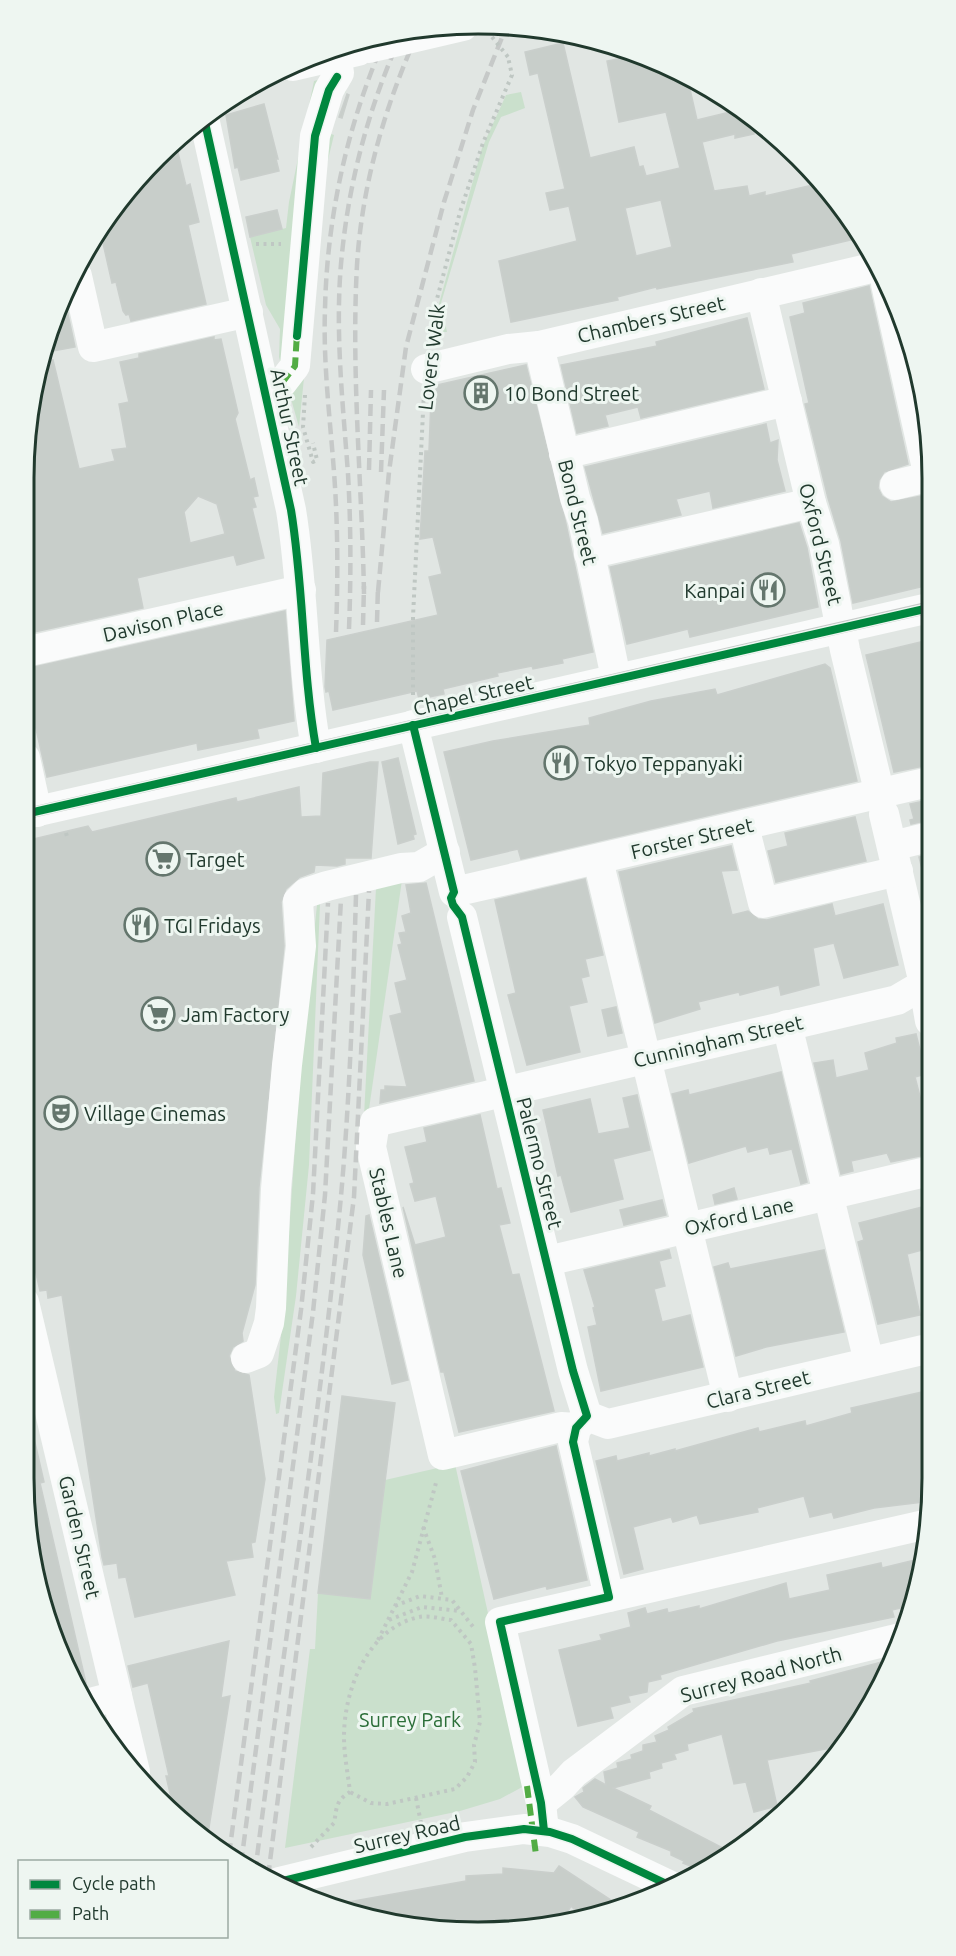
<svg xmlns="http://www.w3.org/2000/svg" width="956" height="1956" font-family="Ubuntu,sans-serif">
  <rect width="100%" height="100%" fill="#e1e6e3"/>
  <!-- green -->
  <g fill="#cae0cc">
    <path d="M345,73L350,79L345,93L334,90L322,131L334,135L325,172L299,427L279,357L280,329L266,305L250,237L286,228L289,202L314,81Z"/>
    <path d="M521,92L525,108L501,117L489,142L441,303L447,332H438L434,328L437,311L482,148L506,95Z"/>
    <path d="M402,880L368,1116H364L376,888Z"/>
    <path d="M320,904L309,1165L296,1296L279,1413L276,1414L274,1397L283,1318L302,1046L317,905Z"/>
    <path d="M455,1464L526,1785L500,1799L460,1811L285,1848L310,1649H315L318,1593L370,1599L385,1480Z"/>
  </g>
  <!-- building -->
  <g fill="#c8ceca" stroke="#cacfcc" stroke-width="1.5" fill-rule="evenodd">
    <path d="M563,43L590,158L634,147L639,167L643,166L646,176L680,168L666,112L619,122L607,61L636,55L687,76L697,120L738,110L764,128L753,130L754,134L735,138V134L702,142L714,191L747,186L749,196L765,192V196L821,183L838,202L859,238L791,254L793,262L657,289L656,287L617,297L618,300L511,322L499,261L577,241L569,206L550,210L546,193L565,189L538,73L530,75L525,52ZM661,200L672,247L636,256L625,208Z"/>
    <path d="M347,94L349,95L342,118L339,117Z"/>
    <path d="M264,104L278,159H276L279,171L241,180L238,167L235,168L226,115Z"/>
    <path d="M175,140L186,186L190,184L199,222L188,225L206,304L131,321L129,314L126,315L123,311L116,282L112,283L100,230L118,202Z"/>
    <path d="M277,210L282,229L250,237L246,217Z"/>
    <path d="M869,286L908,464L884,472L879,480L878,488L882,496L891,502L927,495L929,585L853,603L841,541L828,498L805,404L809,403L790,317L805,313L803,303Z"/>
    <path d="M64,296L75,347L42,353L54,321L64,319L61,303Z"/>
    <path d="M747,318L764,389L641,418L638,407L605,415L608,426L577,433L561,365L657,346L656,342Z"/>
    <path d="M214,337V340L221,339L238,413L235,419L250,480L254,478L258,496L253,497L256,507L252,508L264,558L237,565L234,555L137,578L143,608L25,634V449L39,363L53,360L79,469L115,461L112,450L127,448L119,404L129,402L120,362L139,358V354ZM198,496L217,504L225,534L190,543L184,512Z"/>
    <path d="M526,365L566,524L593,652L562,659L563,663L533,669L532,666L497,673L498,676L443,689L444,694L419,699L417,691L333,710L329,691L326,692L325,687L327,640L438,615L429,577L442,574L433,537L420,539L425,451H429L431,399L428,387Z"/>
    <path d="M766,424L770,443L778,440L777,460L785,491L713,508L710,491L676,499L681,515L603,533L585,467Z"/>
    <path d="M799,523L807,548L818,607L690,637L688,629L627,644L610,567Z"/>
    <path d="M285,611L294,721L257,729L259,738L198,750L197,743L47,777L25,681V669Z"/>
    <path d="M929,640V765L894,772L866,655Z"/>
    <path d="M825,664L830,668L857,781L521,859L518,849L471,860L444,752L493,741L590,725L589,718L651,701L715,689L717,695Z"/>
    <path d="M398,758L416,834L413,835L414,839L398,844L382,762Z"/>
    <path d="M370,762H378L371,858H345V864L337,866L315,865L314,872L300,877L286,889L281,902L284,946L259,1187L255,1285L242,1333L243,1341L233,1347L229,1356L235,1371L249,1375L265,1479L255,1542L251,1543L253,1557L226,1561L235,1595L135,1617L126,1577L119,1578L117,1563L104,1565L102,1557L62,1295L48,1298L47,1290L40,1291L28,1239H32L24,1206L25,847L30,846L29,840L88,826L92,832L236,798L237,802L299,787L301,817L321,816L323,773Z"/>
    <path d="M929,800V820L911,824L910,820L914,819L910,804Z"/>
    <path d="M855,817L866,861L776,882L768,851L788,846L785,833Z"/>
    <path d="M731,846L737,870L721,871L732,915L748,911L758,919L767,920L832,904L835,916L883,904L898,965L844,978L834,943L813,948L819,985L781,995L779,985L740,995L739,992L698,1002L700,1009L655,1023L619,872Z"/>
    <path d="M929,855V872L923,873L919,857Z"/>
    <path d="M585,879L603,955L585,959L589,976L581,978L587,1002L569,1006L580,1052L527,1065L508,995L516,993L495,900Z"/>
    <path d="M426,883L474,1081L380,1103L381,1090H385V1086L407,1087L390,1016L402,1013L395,983L407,980L398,945L402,944L399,933L406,932L402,916L411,913L406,885Z"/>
    <path d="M616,1007L622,1033L608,1036L602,1010Z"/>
    <path d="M916,1034L926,1074L915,1077L926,1120L922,1122L930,1154L891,1162L887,1153L851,1161L853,1171L841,1174L814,1063L833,1060L836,1078L869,1070L865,1053L897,1043L896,1038Z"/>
    <path d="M781,1072L807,1182L801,1184L792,1149L770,1154L768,1147L748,1152L746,1146L689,1163L672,1094L688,1090L689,1095Z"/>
    <path d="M637,1095L650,1150L613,1159L623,1199L571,1212L561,1175L558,1176L543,1110L590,1099L598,1134L630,1128L623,1098Z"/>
    <path d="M480,1115L497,1189L501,1188L510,1223L499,1225L512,1275L519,1274L554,1411L459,1432L444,1372H441L403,1207L415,1245L446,1237L436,1196L415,1201L410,1184L414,1183L405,1147L427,1142L424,1128Z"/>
    <path d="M734,1188L737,1199L715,1204L713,1195Z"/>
    <path d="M662,1200L666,1215L624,1225L620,1210Z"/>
    <path d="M930,1205V1248L907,1254L920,1315L878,1324L858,1242L864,1240L859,1223Z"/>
    <path d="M369,1215L408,1380L392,1384L363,1255L366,1216Z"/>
    <path d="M669,1250L671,1258L659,1261L665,1286L654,1289L662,1322L690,1315L703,1367L601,1391L588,1327L597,1325L593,1308L595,1307L584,1270Z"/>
    <path d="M824,1250L844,1332L766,1347L736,1356L714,1267L728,1263L730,1269Z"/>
    <path d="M931,1390V1501L874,1508L834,1518L832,1512L810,1517L804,1496L757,1508L758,1512L700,1524L697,1515L673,1522L671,1517L633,1527L643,1569L624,1574L596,1461L616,1456L617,1461L649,1453V1456L675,1449V1451L758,1428L759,1432L805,1421L806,1426L852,1413L851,1408Z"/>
    <path d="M342,1396L395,1403L370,1599L318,1593Z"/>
    <path d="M31,1425L44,1482L40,1483L86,1683L81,1685L48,1624L24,1478V1426Z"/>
    <path d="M556,1446L587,1580L547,1589L546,1586L494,1599L461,1471Z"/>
    <path d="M923,1558L913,1605L892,1610L894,1617L777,1641L660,1675L661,1679L648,1682L647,1692L628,1696L630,1702L610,1707L613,1718L578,1726L559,1650L602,1640L600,1635L631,1627L628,1613L645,1608L647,1614L667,1609L668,1613L699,1606V1609L786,1583L789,1599L830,1590L827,1575L881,1563L882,1568Z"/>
    <path d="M229,1641L221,1698L230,1696L207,1840L175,1815L166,1776H169L148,1683L133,1687L128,1666Z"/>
    <path d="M882,1662L885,1678L836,1747L767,1760L777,1806L754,1812L746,1782L734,1784L722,1734L687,1744L688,1750L674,1754L676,1759L661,1763L662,1768L649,1772L650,1778L613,1788L651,1806L649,1810L727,1850L700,1870L683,1863L684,1861L671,1855V1851L637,1837L639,1832L583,1807L575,1797L584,1792L583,1788L595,1779L606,1785L604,1772L618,1768L617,1763L632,1759L631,1755L643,1751V1745L657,1742L655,1736L669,1730L668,1727L694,1712L693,1709L811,1683L810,1681Z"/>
    <path d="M559,1866L617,1904L580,1915L571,1906L562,1921L537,1928L389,1923L337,1904L466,1881V1876L503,1874V1868L554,1873Z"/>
  </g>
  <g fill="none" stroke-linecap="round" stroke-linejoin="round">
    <!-- path -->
    <g stroke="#bfc7c3" stroke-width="4" stroke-dasharray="3 4.5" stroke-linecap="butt">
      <path d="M256,244H281"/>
      <path d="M429,342L433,314L460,212L483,143L512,75L508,57"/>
      <path d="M305,395L303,427L313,462L317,460L313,443"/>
      <path d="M413,695V617L424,392"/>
      <path d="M66,833L68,840"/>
      <path d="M423,1527L435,1559L442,1598"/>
      <path d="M395,1606L420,1596L452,1600L474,1628"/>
      <path d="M389,1620L422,1607L460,1611"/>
      <path d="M378,1640L412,1572L437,1479"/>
      <path d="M416,1798L421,1823"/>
      <path d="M311,1847L334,1823C337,1808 335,1801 350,1792C348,1774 344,1755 344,1737C344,1689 368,1628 419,1617C429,1615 442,1619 451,1620L471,1644L475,1668L480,1722L474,1745L475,1762L467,1777L455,1789L387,1804L371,1803L350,1792"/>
    </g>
    <!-- minor -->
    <g stroke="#fafbfb" stroke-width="30">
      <path d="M293,66L358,51"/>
      <path d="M204,118L291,510C304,589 302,669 316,748"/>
      <path d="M77,276L93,347L248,312"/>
      <path d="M886,284L928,473"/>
      <path d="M761,293L811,503L824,544L845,650L880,795"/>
      <path d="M539,346L575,498L583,521L616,678"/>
      <path d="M426,369L508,349L539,346L876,267"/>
      <path d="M282,383L295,366L315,136L329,90L339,73L338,66"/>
      <path d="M564,454L787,401"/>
      <path d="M895,485L928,477"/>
      <path d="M589,554L811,503"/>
      <path d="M25,652L301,590"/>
      <path d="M413,725L454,892L929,782"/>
      <path d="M25,758L37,812"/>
      <path d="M25,814L929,608"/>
      <path d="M884,814L922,975L930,1021"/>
      <path d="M744,826L763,903L898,871"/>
      <path d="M892,846L929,837"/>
      <path d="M598,860L728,1397"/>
      <path d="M462,917L573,1371L587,1416"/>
      <path d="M787,1025L869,1362"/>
      <path d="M547,1261L930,1171"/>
      <path d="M24,1302L135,1772"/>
      <path d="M246,1358L259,1353L269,1323L271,1308L276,1189L287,1065L301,946L298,901L306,893L327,886L401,868L419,867L445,852"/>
      <path d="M587,1416L608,1424L931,1348"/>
      <path d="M587,1416L576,1428L573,1442L609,1597"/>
      <path d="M576,1428L561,1427L443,1455L371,1147L375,1122L897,1000L914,990L930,991"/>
      <path d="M90,1703L117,1696"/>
      <path d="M541,1803L562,1786L574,1773L683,1691L900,1638"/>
      <path d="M544,1831L541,1803L500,1622L928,1524"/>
      <path d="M279,1882L465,1837L524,1829L550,1832L572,1839L673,1887"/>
    </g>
    <!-- tram -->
    <g stroke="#c6c9c8" stroke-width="1.5">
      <path d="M25,809L929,602"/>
      <path d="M25,819L929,613"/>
    </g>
    <!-- rail -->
    <g stroke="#c6c9c8" stroke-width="4.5" stroke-dasharray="12 6" stroke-linecap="butt">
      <path d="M369,470L371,390"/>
      <path d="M381,472L384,390"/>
      <path d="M378,592L389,472L406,347L444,202L473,110L507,25"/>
      <path d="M364,594C362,484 351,374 357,265C362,183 386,102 420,28"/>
      <path d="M377,622L378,586"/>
      <path d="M363,625L364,586"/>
      <path d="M349,629C351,577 351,525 348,474C343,404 335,334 341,264C348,183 369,105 403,31"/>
      <path d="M336,632C338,579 338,525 334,472C330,418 323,363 325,309C327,215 348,122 386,36"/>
      <path d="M229,1855L301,1310L313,1194L328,903"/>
      <path d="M241,1864L313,1312L325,1195L341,899"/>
      <path d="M255,1873C283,1647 320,1422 341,1196C350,1096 353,995 356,895"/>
      <path d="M268,1877L354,1197L369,891"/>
    </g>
    <!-- path-bridge -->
    <path stroke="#bfc7c3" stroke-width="4" stroke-dasharray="3 4.5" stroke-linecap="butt" d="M492,37L508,57"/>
    <!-- minor-bridge -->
    <path stroke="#fafbfb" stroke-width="30" d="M369,48L463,26"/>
    <!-- quiet -->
    <g stroke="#52ac44" stroke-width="6" stroke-dasharray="12 6" stroke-linecap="butt">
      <path d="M282,383L295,366L297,333"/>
      <path d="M527,1786L536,1855"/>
    </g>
    <defs>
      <g id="cycleway">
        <path d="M204,118L291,510C304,589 302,669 316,748"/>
        <path d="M297,336L315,136L329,90L337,77"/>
        <path d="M413,725L454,892L451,898L453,905L462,917L573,1371L587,1416L576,1428L573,1442L609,1597L500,1622L541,1803L544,1831"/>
        <path d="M25,814L929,608"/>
        <path d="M279,1882L465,1837L524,1829L550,1832L572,1839L673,1887"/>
      </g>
    </defs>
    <!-- cycleway casing -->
    <use href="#cycleway" stroke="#eef6f1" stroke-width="11"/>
    <!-- cycleway -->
    <use href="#cycleway" stroke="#00873e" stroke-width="8"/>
  </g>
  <!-- icons -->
  <defs>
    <symbol id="building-ring" viewBox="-11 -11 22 22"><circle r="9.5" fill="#eef6f1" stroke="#64766d" stroke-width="1.5"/><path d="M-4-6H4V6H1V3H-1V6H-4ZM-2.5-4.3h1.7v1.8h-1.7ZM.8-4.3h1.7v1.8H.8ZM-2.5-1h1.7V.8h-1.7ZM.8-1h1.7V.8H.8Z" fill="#64766d"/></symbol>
    <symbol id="restaurant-ring" viewBox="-11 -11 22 22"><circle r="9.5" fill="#eef6f1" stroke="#64766d" stroke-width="1.5"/><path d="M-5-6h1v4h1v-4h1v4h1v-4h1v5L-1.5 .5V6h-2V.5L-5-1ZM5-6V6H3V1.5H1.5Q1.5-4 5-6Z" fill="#64766d"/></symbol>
    <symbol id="supermarket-ring" viewBox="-11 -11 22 22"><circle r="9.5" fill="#eef6f1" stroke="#64766d" stroke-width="1.5"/><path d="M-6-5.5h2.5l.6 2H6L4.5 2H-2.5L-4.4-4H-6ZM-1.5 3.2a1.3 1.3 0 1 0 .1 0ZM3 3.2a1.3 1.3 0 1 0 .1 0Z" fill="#64766d"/></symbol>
    <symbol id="theatre-ring" viewBox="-11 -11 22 22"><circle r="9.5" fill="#eef6f1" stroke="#64766d" stroke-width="1.5"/><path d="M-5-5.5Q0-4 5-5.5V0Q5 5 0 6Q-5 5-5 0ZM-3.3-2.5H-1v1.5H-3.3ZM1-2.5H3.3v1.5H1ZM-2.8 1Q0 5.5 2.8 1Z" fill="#64766d"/></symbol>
  </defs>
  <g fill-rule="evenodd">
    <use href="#building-ring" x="462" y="374" width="38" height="38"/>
    <use href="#restaurant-ring" x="749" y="571" width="38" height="38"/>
    <use href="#restaurant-ring" x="542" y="744" width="38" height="38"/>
    <use href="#supermarket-ring" x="144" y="840" width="38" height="38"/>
    <use href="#restaurant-ring" x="122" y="906" width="38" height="38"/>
    <use href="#supermarket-ring" x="139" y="995" width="38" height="38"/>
    <use href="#theatre-ring" x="42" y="1094" width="38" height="38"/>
  </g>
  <g text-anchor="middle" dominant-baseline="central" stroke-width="6" stroke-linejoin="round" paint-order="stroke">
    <!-- street labels -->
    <g font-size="20" fill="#20392d" stroke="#eef6f1">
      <text transform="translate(651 319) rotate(-13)">Chambers Street</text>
      <text transform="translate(431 357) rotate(-83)">Lovers Walk</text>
      <text transform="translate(290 427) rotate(78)">Arthur Street</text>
      <text transform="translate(578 512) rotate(76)">Bond Street</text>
      <text transform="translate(821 544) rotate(76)">Oxford Street</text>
      <text transform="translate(163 621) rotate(-13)">Davison Place</text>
      <text transform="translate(473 695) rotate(-13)">Chapel Street</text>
      <text transform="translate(692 838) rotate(-13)">Forster Street</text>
      <text transform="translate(718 1041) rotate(-13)">Cunningham Street</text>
      <text transform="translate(540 1163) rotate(76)">Palermo Street</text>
      <text transform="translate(739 1216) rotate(-13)">Oxford Lane</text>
      <text transform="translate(389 1223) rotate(77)">Stables Lane</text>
      <text transform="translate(758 1389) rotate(-14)">Clara Street</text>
      <text transform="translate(80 1537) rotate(77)">Garden Street</text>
      <text transform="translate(761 1674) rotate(-15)">Surrey Road North</text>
      <text transform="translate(407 1834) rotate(-13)">Surrey Road</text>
    </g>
    <!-- poi labels -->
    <g font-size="20" fill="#20392d" stroke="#eef6f1" text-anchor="start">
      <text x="504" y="393">10 Bond Street</text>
      <text x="745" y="590" text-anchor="end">Kanpai</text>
      <text x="584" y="763">Tokyo Teppanyaki</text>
      <text x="186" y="859">Target</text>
      <text x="164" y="925">TGI Fridays</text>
      <text x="181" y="1014">Jam Factory</text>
      <text x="84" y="1113">Village Cinemas</text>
    </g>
    <!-- park labels -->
    <g font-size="20" fill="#2b6e38" stroke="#eef6f1">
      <text x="410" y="1719">Surrey Park</text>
    </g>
  </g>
  <!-- crop -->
  <path d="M0 0H956V1956H0ZM478 34H478A444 444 0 0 1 922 478V1478A444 444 0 0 1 478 1922H478A444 444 0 0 1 34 1478V478A444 444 0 0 1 478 34Z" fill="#eef6f1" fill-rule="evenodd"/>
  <path fill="none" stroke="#20392d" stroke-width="3" d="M478 34H478A444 444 0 0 1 922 478V1478A444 444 0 0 1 478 1922H478A444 444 0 0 1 34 1478V478A444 444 0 0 1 478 34Z"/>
  <!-- legend -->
  <rect x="18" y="1860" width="210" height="78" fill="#eef6f1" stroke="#9caaa3" stroke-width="1.5"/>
  <rect x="30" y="1880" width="30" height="9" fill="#00873e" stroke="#9caaa3" stroke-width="1.5"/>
  <text x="72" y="1890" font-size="18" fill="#20392d">Cycle path</text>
  <rect x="30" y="1910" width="30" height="9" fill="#52ac44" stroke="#9caaa3" stroke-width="1.5"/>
  <text x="72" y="1920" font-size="18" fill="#20392d">Path</text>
</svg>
